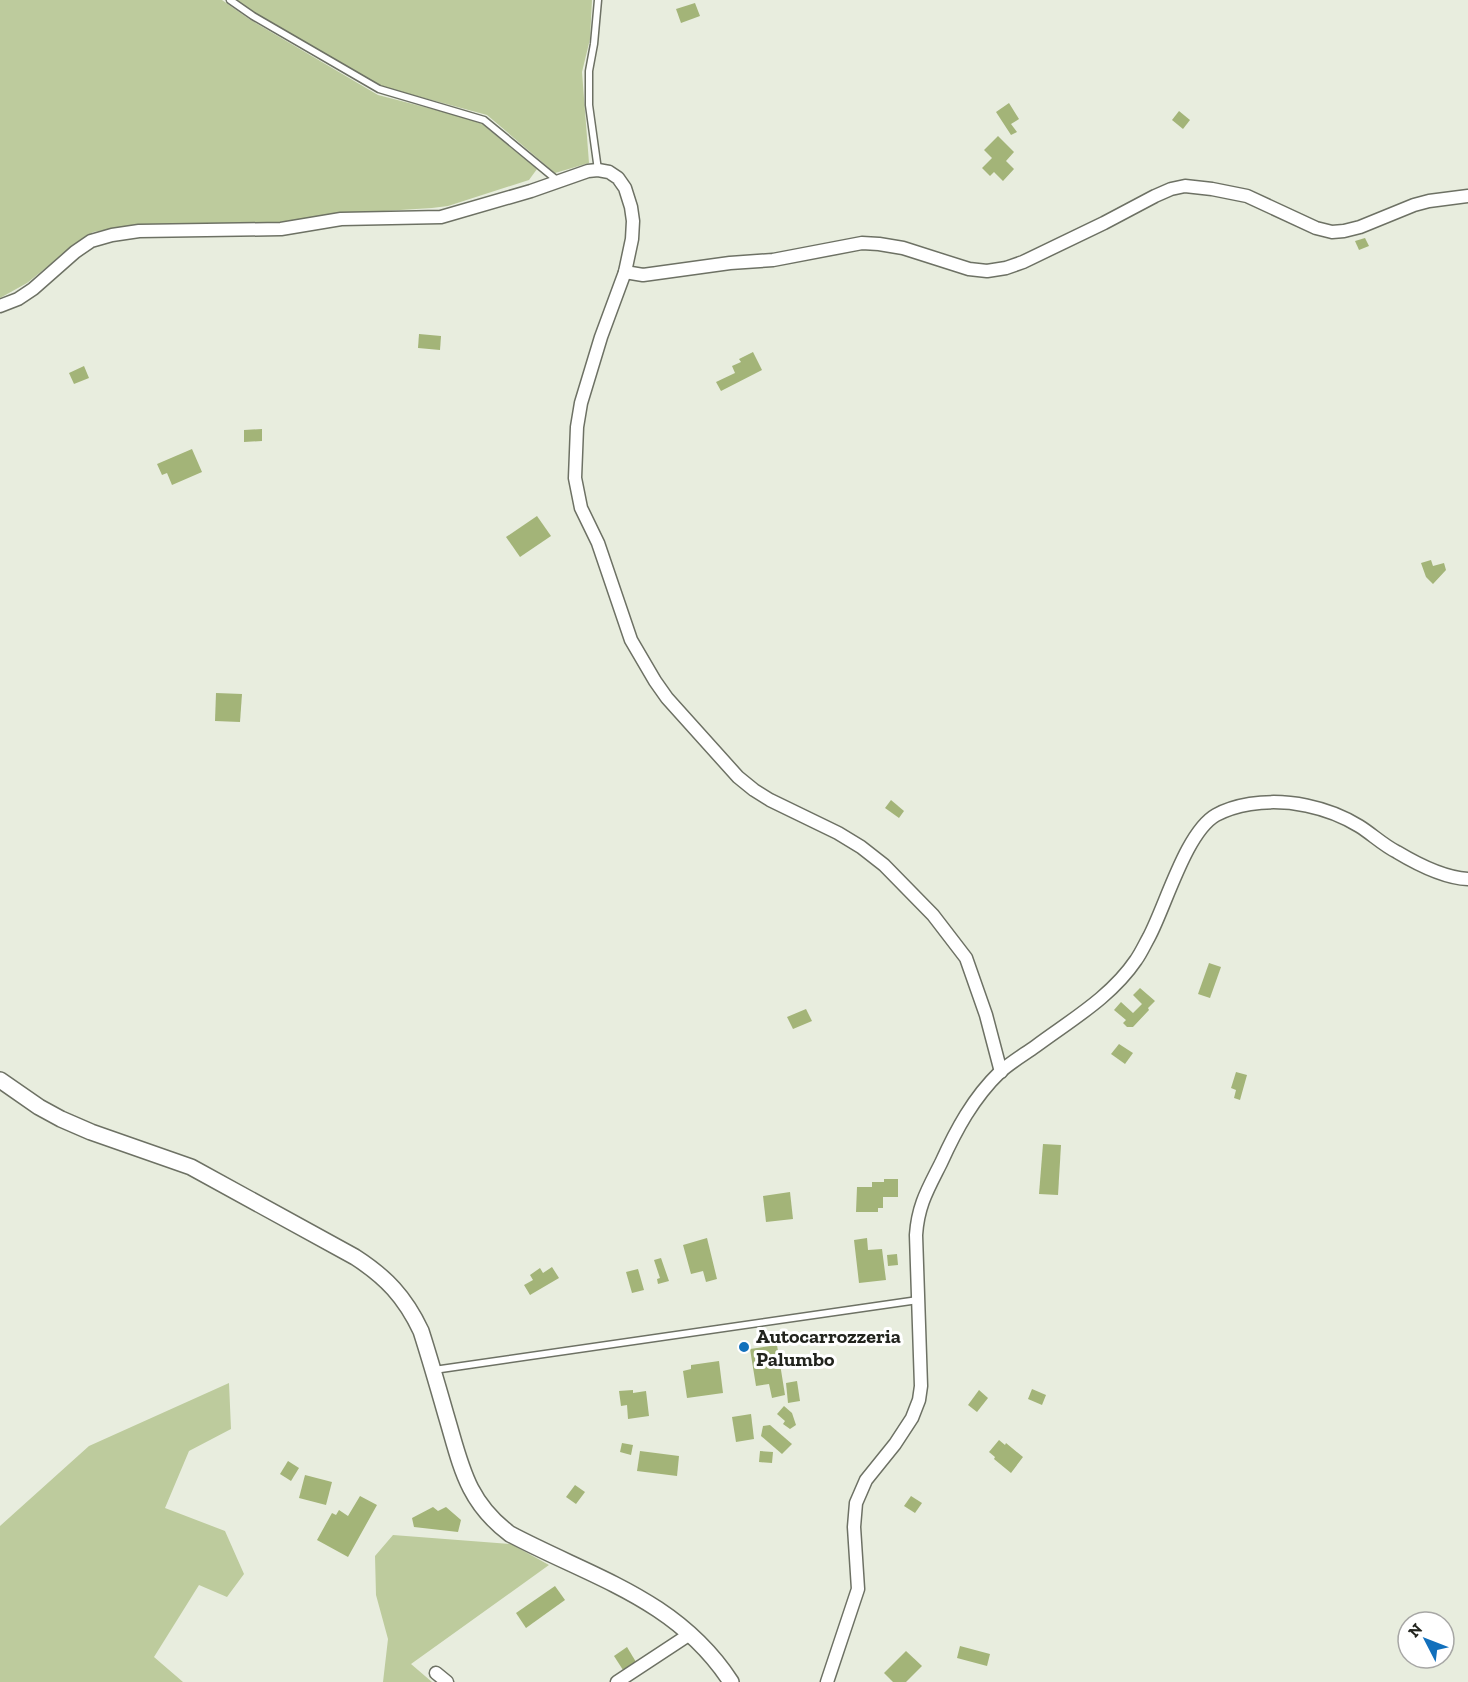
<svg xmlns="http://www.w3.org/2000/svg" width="1468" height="1682" font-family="'Zilla Slab',serif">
  <rect width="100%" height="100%" fill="#e8edde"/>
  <!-- green -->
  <g fill="#bdcb9d">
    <path d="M0,0H222L249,19L378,95L463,117L482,124L537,169L529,180L448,206L432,208L336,214L279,222L132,225L93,232L68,250L27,283L0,298Z"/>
    <path d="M236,0H592L590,39L582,72L589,163L555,173L487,115L380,86L255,13Z"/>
    <path d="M229,1383L231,1429L189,1451L165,1508L225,1531L244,1574L227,1597L199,1585L154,1657L183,1682H0V1526L89,1446Z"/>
    <path d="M393,1535L511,1544L549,1565L411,1664L432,1682H383L388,1639L376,1595L375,1556Z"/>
  </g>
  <!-- building -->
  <g fill="#a3b478">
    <path d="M695,3L700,16L681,23L676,9Z"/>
    <path d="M1009,103L1019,119L1011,124L1017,132L1011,135L996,112Z"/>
    <path d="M1179,111L1190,120L1183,129L1172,120Z"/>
    <path d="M998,136L1014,152L1006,161L1014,169L1003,181L994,172L990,176L982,168L992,158L984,150Z"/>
    <path d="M1365,238L1369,246L1359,250L1355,241Z"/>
    <path d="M419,334L441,336L440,350L418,348Z"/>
    <path d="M753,352L762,370L721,391L716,382L735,373L732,366L741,362L739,359Z"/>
    <path d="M84,366L89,378L74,384L69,373Z"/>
    <path d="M262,429V441L244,442V430Z"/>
    <path d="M192,449L202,472L172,485L167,473L162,475L157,464Z"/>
    <path d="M537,516L551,536L520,557L506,537Z"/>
    <path d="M1431,560L1433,566L1444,563L1446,570L1433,584L1426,577L1421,563Z"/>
    <path d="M216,693L242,694L240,722L215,721Z"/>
    <path d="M891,800L904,811L899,818L885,808Z"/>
    <path d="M1209,963L1221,967L1210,998L1198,994Z"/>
    <path d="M1140,988L1155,1001L1148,1008L1149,1010L1133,1027H1127L1123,1023L1126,1020L1114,1010L1121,1002L1133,1013L1142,1004L1133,995Z"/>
    <path d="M806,1009L812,1021L793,1029L787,1017Z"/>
    <path d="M1119,1044L1133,1053L1125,1064L1111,1054Z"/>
    <path d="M1236,1072L1247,1075L1240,1100L1234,1098L1236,1090L1231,1088Z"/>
    <path d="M1043,1144L1061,1145L1058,1195L1039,1194Z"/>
    <path d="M884,1179H898V1197H883V1208H878V1212H856L857,1187H872V1182H884Z"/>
    <path d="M790,1192L793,1219L766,1222L763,1196Z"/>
    <path d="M707,1238L717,1279L706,1282L703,1271L691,1274L683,1245Z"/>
    <path d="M867,1238L868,1250L882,1249L886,1280L859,1283L854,1240Z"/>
    <path d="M897,1254L898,1265L888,1266L887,1255Z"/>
    <path d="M661,1258L669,1281L658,1284L657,1279L660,1278L654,1260Z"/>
    <path d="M552,1267L559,1278L530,1295L524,1285L533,1280L530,1275L540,1268L543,1273Z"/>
    <path d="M638,1269L644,1290L632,1293L626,1272Z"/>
    <path d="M777,1345L785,1395L772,1398L769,1384L756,1386L750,1349Z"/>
    <path d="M719,1361L723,1393L687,1398L683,1371L691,1369V1365Z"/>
    <path d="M797,1381L800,1401L788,1403L786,1383Z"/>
    <path d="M1032,1389L1046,1395L1042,1405L1028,1399Z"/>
    <path d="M633,1390V1393L646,1391L649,1416L628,1419L627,1405L621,1406L619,1391Z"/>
    <path d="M979,1390L988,1398L977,1412L968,1405Z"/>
    <path d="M784,1406L792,1413L796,1425L790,1429L783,1424L785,1421L777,1414Z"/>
    <path d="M751,1414L754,1439L736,1442L732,1417Z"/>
    <path d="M770,1425L792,1444L782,1454L761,1436L763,1426Z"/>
    <path d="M999,1440L1005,1445L1006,1443L1023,1457L1011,1473L994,1459L995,1457L989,1452Z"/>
    <path d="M622,1443L633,1445L631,1455L620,1452Z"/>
    <path d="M640,1451L679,1456L677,1476L637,1471Z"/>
    <path d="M760,1451L773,1452L772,1463L759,1462Z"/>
    <path d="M288,1461L299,1468L291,1481L280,1474Z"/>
    <path d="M305,1475L332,1482L326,1505L299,1498Z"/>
    <path d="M575,1485L585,1492L576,1504L566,1497Z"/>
    <path d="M360,1496L377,1505L348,1557L317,1540L332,1513L336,1515L339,1510L348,1516Z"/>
    <path d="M911,1496L922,1503L915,1513L904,1506Z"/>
    <path d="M433,1507L438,1511L446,1507L461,1520L458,1532L414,1527L412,1518Z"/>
    <path d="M555,1586L565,1600L526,1628L516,1613Z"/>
    <path d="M960,1646L990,1654L987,1666L957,1658Z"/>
    <path d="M627,1647L636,1662L623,1670L614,1656Z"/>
    <path d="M906,1651L922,1666L906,1682H893L884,1673Z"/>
  </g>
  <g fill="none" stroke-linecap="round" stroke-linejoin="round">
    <defs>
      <g id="service">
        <path d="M230,0L253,16L379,89L484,120L558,181"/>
        <path d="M598,0L594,44L589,71V105L598,170"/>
        <path d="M434,1370L918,1300"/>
      </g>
      <g id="minor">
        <path d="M625,272L643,275L730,263L773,260L862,243L879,244L903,248L969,269L987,271L1006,268L1023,262L1104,223L1155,196L1171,189L1185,186L1212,189L1247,196L1316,228L1332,232L1344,231L1360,227L1414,205L1429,201L1468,196"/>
        <path d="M0,306L18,299L33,289L75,252L91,241L112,235L139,231L281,229L341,219L441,217L531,191L588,171L598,170L609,172L618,178L625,188L631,207L633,221L632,239L625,272L601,337L581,403L577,427L575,478L581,508L598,543L631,640L655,681L667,698L738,777L754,790L770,800L838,833L861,847L884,865L933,915L966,958L986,1015L1001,1072"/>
        <path d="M436,1673L447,1682"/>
        <path d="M617,1682L690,1634"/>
        <path d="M827,1682L858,1589L854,1527L856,1503L866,1480L895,1444L912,1418L919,1400L921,1386L916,1235C918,1205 928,1189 941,1163C956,1130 973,1098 1000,1072C1011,1062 1025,1054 1036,1046C1071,1020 1111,997 1136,960C1141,953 1145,944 1149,937C1166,905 1186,832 1216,815C1227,809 1238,806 1250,804C1287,798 1328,807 1359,826C1372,834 1383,845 1397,852C1417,864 1445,878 1468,879"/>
      </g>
      <path id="tertiary" d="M0,1080L39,1107L61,1119L91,1132L191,1167L355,1257C386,1277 405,1297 421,1331C430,1359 438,1387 446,1415C461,1465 466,1501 510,1534C593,1578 677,1599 731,1682"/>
    </defs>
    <!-- service casing -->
    <use href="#service" stroke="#6d7164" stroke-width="9"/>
    <!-- minor casing -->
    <use href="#minor" stroke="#6d7164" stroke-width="15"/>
    <!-- tertiary casing -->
    <use href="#tertiary" stroke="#6d7164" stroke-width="18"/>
    <!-- service -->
    <use href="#service" stroke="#fff" stroke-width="6"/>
    <!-- minor -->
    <use href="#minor" stroke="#fff" stroke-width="12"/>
    <!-- tertiary -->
    <use href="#tertiary" stroke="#fff" stroke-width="15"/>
  </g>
  <!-- markers -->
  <circle fill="#1270bc" stroke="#fff" stroke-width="2" cx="744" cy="1347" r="6"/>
  <g text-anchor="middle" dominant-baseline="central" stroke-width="6" stroke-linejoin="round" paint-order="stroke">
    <!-- poi labels -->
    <g font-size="20" font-weight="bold" fill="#22241e" stroke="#fff" text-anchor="start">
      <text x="756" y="1336">Autocarrozzeria<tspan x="756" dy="23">Palumbo</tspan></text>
    </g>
  </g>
  <!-- north arrow -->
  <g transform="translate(1426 1640) rotate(312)"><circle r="28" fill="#ffffff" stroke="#a7a7a5" stroke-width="1.5"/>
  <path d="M0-4.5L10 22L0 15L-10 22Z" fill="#1270bc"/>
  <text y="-9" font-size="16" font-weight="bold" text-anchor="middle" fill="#22241e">N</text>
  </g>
</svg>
